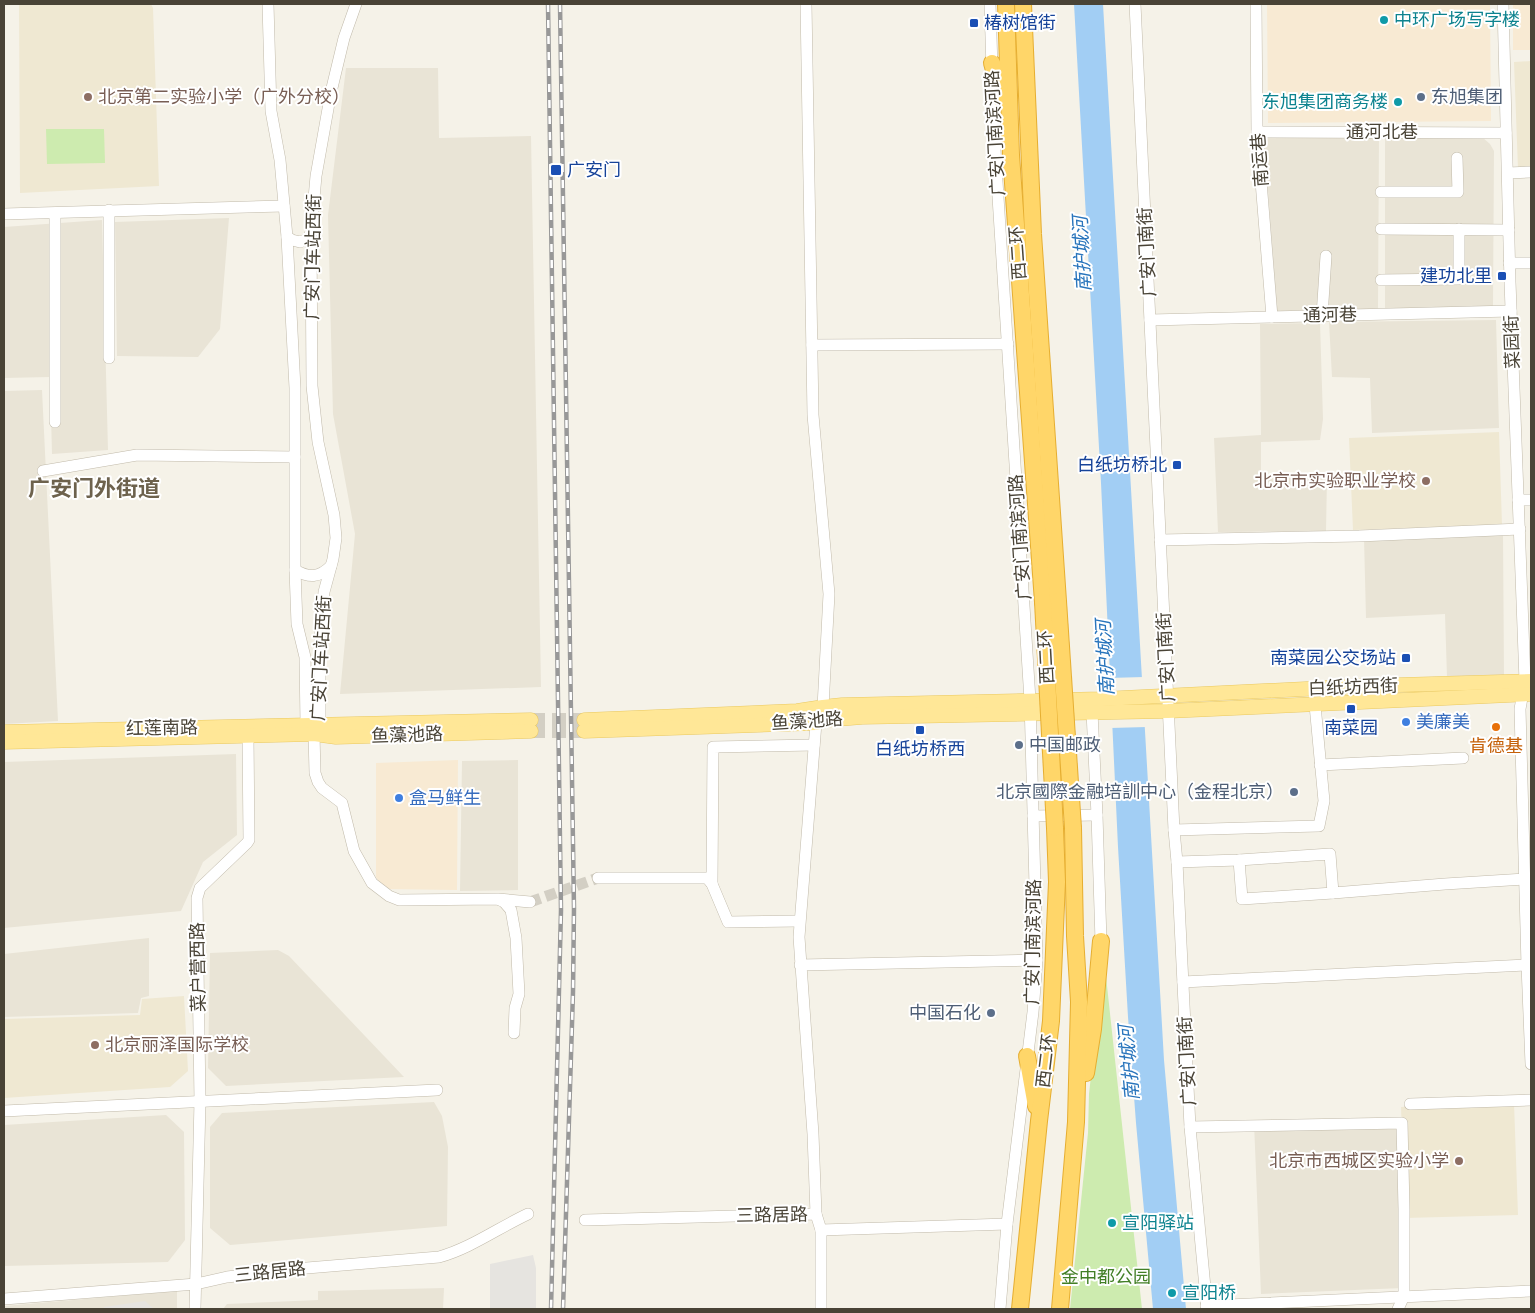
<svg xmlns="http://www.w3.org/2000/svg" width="1535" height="1313" font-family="'Fira Sans','Noto Sans SC',sans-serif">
  <rect width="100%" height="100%" fill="#f5f2e8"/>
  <!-- residential -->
  <g fill="#e9e4d6">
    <path d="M346,68H438L439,138L531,136L541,687L340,694L355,534L333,414L328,215Z"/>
    <path d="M1379,137L1378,309L1277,311L1264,138Z"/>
    <path d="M1385,137L1483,138L1490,144L1494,151L1493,307L1385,309Z"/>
    <path d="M229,218L220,329L198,357L117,356L115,222Z"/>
    <path d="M102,220L108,450L52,454L50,377L4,378V227Z"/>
    <path d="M1496,320L1499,428L1372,433L1370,378L1332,377L1329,322Z"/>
    <path d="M1320,323L1323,419L1320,440L1261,442V476L1327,478L1326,531L1218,532L1214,438L1261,435L1260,324Z"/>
    <path d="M42,390L58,721L4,724V391Z"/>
    <path d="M1503,534L1504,676L1447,677L1445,614L1366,618L1364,538Z"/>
    <path d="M236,754L237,835L203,862L181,911L4,928V762Z"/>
    <path d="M518,760V890L460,891L462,761Z"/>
    <path d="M149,938V996L141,998L138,1013L4,1017V954Z"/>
    <path d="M278,950L289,956L404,1077L226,1086L208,1068L210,953Z"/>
    <path d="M434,1102L442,1116L448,1147L447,1226L230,1245L210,1228V1127L222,1113Z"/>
    <path d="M166,1115L184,1132L185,1240L168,1262L4,1266V1125Z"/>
    <path d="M1396,1118L1403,1288L1261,1294L1254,1123Z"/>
    <path d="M444,1288L443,1309H223L227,1304L318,1300V1291Z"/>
    <path d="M177,1291V1309H4V1306Z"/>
  </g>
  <!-- commercial -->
  <g fill="#f8ead3">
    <path d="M1267,4H1490L1491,121L1268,123Z"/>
    <rect x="1513" y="4" width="18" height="46"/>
    <path d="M458,760L457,890L384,889L376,877V763Z"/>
  </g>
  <!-- education -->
  <g fill="#efe8d2">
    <path d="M19,4H151L153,8L159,186L20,193Z"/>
    <path d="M1531,61V169H1518L1514,62Z"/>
    <path d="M1499,432L1502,525L1353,530L1349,438Z"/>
    <path d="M184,996L188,1071L170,1087L4,1098V1019L140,1015L142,999Z"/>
    <path d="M1514,1103L1518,1215L1405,1218L1401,1107Z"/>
  </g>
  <!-- green -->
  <g fill="#cdebaf">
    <path d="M46,129H104L105,163L47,164Z"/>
    <path d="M1104,958L1142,1309H1070L1088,1133L1089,1094Z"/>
  </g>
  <!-- parking -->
  <g fill="#e6e4e0">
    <path d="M533,1255L536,1268V1309H490V1264Z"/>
    <path d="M145,1301L154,1309H104V1307Z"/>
  </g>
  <!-- water -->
  <path fill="#a2cef4" d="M1074,4H1103L1164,1060L1186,1309H1153L1136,1123L1128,1017L1118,847L1101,483Z"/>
  <!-- pier -->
  <path fill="#f5f2e8" d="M1144,677L1147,727L1110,728L1108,678Z"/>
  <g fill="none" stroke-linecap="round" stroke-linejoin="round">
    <!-- minor-tunnel -->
    <path stroke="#d3cfc4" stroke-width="11" stroke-dasharray="11 5.5" stroke-linecap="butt" d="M530,902L598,878"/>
    <!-- major-tunnel -->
    <g stroke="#d3cfc4" stroke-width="14" stroke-dasharray="14 7" stroke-linecap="butt">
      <path d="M531,720H584"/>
      <path d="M531,731H584"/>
    </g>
    <defs>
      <g id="minor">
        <path d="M268,4L271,111L280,160L287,237L295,388V570L297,624L305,657L306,724L311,730"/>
        <path d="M806,4L813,415L829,594L823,707"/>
        <path d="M990,4L994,134L1030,700L1037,960L1033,1012L1007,1224L1000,1309"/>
        <path d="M1135,4L1174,830L1177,862L1190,1127L1207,1309"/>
        <path d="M1256,4L1257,132L1272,317"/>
        <path d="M1503,4L1510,282L1525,681L1520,709L1527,965L1531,1064"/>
        <path d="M1257,132L1506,133"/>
        <path d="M1508,173L1531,172"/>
        <path d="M1381,192H1458L1457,158"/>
        <path d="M4,214L284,206"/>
        <path d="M1381,229L1509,230"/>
        <path d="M287,237L292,240L300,242L308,239L311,232"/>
        <path d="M1509,263H1531"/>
        <path d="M1381,280L1459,279V229"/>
        <path d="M1322,316L1326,256"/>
        <path d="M1150,320L1511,311"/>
        <path d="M812,345L1008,344"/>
        <path d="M109,358V210"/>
        <path d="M55,422V213"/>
        <path d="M43,471L137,455L295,457"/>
        <path d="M1518,500H1531"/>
        <path d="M1160,540L1359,536L1520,529"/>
        <path d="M295,570C309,578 319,578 331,566"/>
        <path d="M1092,712L1097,815L1101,941"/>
        <path d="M316,731L320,725V630L324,592L333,559L336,538L334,515L318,442L312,386L311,232L316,176L331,92L344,38L356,4"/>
        <path d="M314,734L315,773L318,782L322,788L342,803L354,851L372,883L389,896L399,900L498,899L530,902"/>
        <path d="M1320,765L1463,758"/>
        <path d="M1033,816L1097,815"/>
        <path d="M1174,830L1319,826L1324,801L1315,705"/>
        <path d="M1239,860L1242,899L1333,893"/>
        <path d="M1177,862L1239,860L1330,854L1333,893L1445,884L1525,879"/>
        <path d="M598,878H707L712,884L728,922L799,921"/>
        <path d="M712,884L713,747L814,745"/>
        <path d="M500,900L504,902L511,910L516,938L519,994L515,1008L514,1033"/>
        <path d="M800,965L1037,960"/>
        <path d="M1183,982L1527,965"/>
        <path d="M1410,1104L1531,1100"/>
        <path d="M4,1111L437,1090"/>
        <path d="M1190,1127L1402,1123L1404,1209V1296L1398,1309"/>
        <path d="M816,1214L813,1134L799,937L816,723"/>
        <path d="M585,1220L816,1214L821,1230L1007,1224"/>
        <path d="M4,1299L196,1284L227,1277L295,1269L439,1257C471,1248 498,1228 528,1214"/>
        <path d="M1206,1306L1531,1291"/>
        <path d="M195,1309L200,1101L197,898L200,888L247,843L249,840L248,736"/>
        <path d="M821,1309V1230"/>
      </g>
      <g id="major">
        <path d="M584,720L797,711L823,707L842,705L1102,699L1364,686L1531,681"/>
        <path d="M584,731L816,723L826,720L862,717L1168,711L1531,694"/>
        <path d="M4,732L531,720"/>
        <path d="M4,742L314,734L336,737L531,731"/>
      </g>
      <g id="highway">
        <path d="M1006,4L1011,155L1043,602"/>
        <path d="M1023,4L1033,234L1058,601"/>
        <path d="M992,63L1003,102"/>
        <path d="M1027,1056L1036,1106"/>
        <path d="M1086,1073L1093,1029L1101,941"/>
        <path d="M1020,1309L1039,1121L1051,1021L1057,882L1055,828"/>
        <path d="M1060,1309L1076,1122L1079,1002L1075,936L1073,828"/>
      </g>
    </defs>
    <!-- minor casing -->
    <use href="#minor" stroke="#c1baaa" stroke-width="12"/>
    <!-- major casing -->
    <use href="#major" stroke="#eac961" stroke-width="15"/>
    <!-- highway casing -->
    <use href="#highway" stroke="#e6ae31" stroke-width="18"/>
    <!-- minor -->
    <use href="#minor" stroke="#fff" stroke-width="11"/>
    <!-- major -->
    <use href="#major" stroke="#ffe797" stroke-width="14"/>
    <!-- highway -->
    <use href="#highway" stroke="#ffd669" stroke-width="16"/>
    <defs>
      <g id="rail">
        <path d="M548,4L561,910L551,1309"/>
        <path d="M560,4L574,908L573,992L563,1309"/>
      </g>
    </defs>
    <!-- rail casing -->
    <use href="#rail" stroke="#989898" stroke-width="4.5"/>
    <!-- rail -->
    <use href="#rail" stroke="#fff" stroke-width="2.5" stroke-dasharray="8" stroke-linecap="butt"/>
    <defs>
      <g id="highway-bridge">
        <path d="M1058,601L1073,828"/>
        <path d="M1043,602L1055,828"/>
      </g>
    </defs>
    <!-- highway-bridge casing -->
    <use href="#highway-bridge" stroke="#e6ae31" stroke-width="18" stroke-linecap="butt"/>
    <!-- highway-bridge -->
    <use href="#highway-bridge" stroke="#ffd669" stroke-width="16"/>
  </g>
  <!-- markers -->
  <g fill="#0f9aa8" stroke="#fff" stroke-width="2">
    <circle cx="1384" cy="20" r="5"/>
    <circle cx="1398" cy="102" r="5"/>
    <circle cx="1112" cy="1223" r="5"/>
    <circle cx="1172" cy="1293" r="5"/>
  </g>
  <g fill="#1a4fb4" stroke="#fff" stroke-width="2">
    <rect x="969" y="18" width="10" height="10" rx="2.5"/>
    <rect x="550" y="164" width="12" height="12" rx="2.5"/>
    <rect x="1497" y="271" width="10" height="10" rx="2.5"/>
    <rect x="1172" y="460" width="10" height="10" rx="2.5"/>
    <rect x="1401" y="653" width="10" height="10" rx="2.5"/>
    <rect x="1346" y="704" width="10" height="10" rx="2.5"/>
    <rect x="915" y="725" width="10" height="10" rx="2.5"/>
  </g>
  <g fill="#8d6e63" stroke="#fff" stroke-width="2">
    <circle cx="88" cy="97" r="5"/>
    <circle cx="1426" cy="481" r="5"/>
    <circle cx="95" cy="1045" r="5"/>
    <circle cx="1459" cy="1161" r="5"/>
  </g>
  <g fill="#5c6f8a" stroke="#fff" stroke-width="2">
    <circle cx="1421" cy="97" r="5"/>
    <circle cx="1019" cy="745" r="5"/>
    <circle cx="1294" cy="792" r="5"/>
    <circle cx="991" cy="1013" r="5"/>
  </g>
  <g fill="#3f7fe0" stroke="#fff" stroke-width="2">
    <circle cx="1406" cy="722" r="5"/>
    <circle cx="399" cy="798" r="5"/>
  </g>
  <circle fill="#e8710a" stroke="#fff" stroke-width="2" cx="1496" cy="727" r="5"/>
  <g text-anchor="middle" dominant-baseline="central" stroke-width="4" stroke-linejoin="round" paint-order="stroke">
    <!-- culture labels -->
    <g font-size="18" fill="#0d838f" stroke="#fff" text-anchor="start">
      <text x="1394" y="20">中环广场写字楼</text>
      <text x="1388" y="102" text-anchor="end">东旭集团商务楼</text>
      <text x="1122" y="1223">宣阳驿站</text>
      <text x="1182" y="1293">宣阳桥</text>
    </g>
    <!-- transit labels -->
    <g font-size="18" fill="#164399" stroke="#fff" text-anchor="end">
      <text x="984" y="23" text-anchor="start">椿树馆街</text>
      <text x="567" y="170" text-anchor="start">广安门</text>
      <text x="1492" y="276">建功北里</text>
      <text x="1167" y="465">白纸坊桥北</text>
      <text x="1396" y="658">南菜园公交场站</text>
      <text x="1351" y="728" text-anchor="middle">南菜园</text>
      <text x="920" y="749" text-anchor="middle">白纸坊桥西</text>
    </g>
    <!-- education labels -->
    <g font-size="18" fill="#785e54" stroke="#fff" text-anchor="start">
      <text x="98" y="97">北京第二实验小学（广外分校）</text>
      <text x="1416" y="481" text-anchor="end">北京市实验职业学校</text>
      <text x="105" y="1045">北京丽泽国际学校</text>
      <text x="1449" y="1161" text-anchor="end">北京市西城区实验小学</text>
    </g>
    <!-- service labels -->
    <g font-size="18" fill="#4e5e75" stroke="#fff" text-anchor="start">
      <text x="1431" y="97">东旭集团</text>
      <text x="1029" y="745">中国邮政</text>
      <text x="1284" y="792" text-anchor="end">北京國際金融培訓中心（金程北京）</text>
      <text x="981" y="1013" text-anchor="end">中国石化</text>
    </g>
    <!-- street labels -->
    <g font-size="18" fill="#494336" stroke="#fff">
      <text x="1382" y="132">通河北巷</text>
      <text transform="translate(995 133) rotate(-93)">广安门南滨河路</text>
      <text transform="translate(1260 160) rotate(-94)">南运巷</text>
      <text transform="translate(1147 252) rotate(-93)">广安门南街</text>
      <text transform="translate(1018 253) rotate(-94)">西二环</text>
      <text transform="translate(313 257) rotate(-89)">广安门车站西街</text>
      <text transform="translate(1330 315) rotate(-1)">通河巷</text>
      <text transform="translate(1512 342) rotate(-92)">菜园街</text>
      <text transform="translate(1020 537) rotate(-94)">广安门南滨河路</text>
      <text transform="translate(1046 657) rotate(-93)">西二环</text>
      <text transform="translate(1166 657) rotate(-93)">广安门南街</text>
      <text transform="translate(321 658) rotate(-87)">广安门车站西街</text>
      <text transform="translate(1353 687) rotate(-2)">白纸坊西街</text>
      <text transform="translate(807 721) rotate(-4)">鱼藻池路</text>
      <text transform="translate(162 728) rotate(-1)">红莲南路</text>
      <text transform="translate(407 735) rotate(-2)">鱼藻池路</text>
      <text transform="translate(1033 942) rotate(-89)">广安门南滨河路</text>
      <text transform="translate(198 967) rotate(-91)">菜户营西路</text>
      <text transform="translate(1046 1061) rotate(-83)">西二环</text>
      <text transform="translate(1187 1061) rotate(-93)">广安门南街</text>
      <text transform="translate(772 1215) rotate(-1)">三路居路</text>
      <text transform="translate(270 1272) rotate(-6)">三路居路</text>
    </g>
    <!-- shop labels -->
    <g font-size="18" fill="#366cbe" stroke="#fff" text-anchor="start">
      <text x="1416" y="722">美廉美</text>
      <text x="409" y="798">盒马鲜生</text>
    </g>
    <!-- food labels -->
    <g font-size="18" fill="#c56008" stroke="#fff">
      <text x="1496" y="746">肯德基</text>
    </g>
    <!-- park labels -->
    <g font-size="18" fill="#427f26" stroke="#fff">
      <text x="1106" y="1277">金中都公园</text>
    </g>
    <!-- water labels -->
    <g font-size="19" font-style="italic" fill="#2975bc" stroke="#fff">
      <text transform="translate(1082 254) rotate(-93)">南护城河</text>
      <text transform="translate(1105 658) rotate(-93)">南护城河</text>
      <text transform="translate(1129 1063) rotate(-95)">南护城河</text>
    </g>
    <!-- district labels -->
    <g font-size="22" font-weight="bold" fill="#6d624d" stroke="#fff">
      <text x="94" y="488">广安门外街道</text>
    </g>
  </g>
  <!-- border -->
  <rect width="1535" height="1313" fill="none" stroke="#494336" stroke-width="10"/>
</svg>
